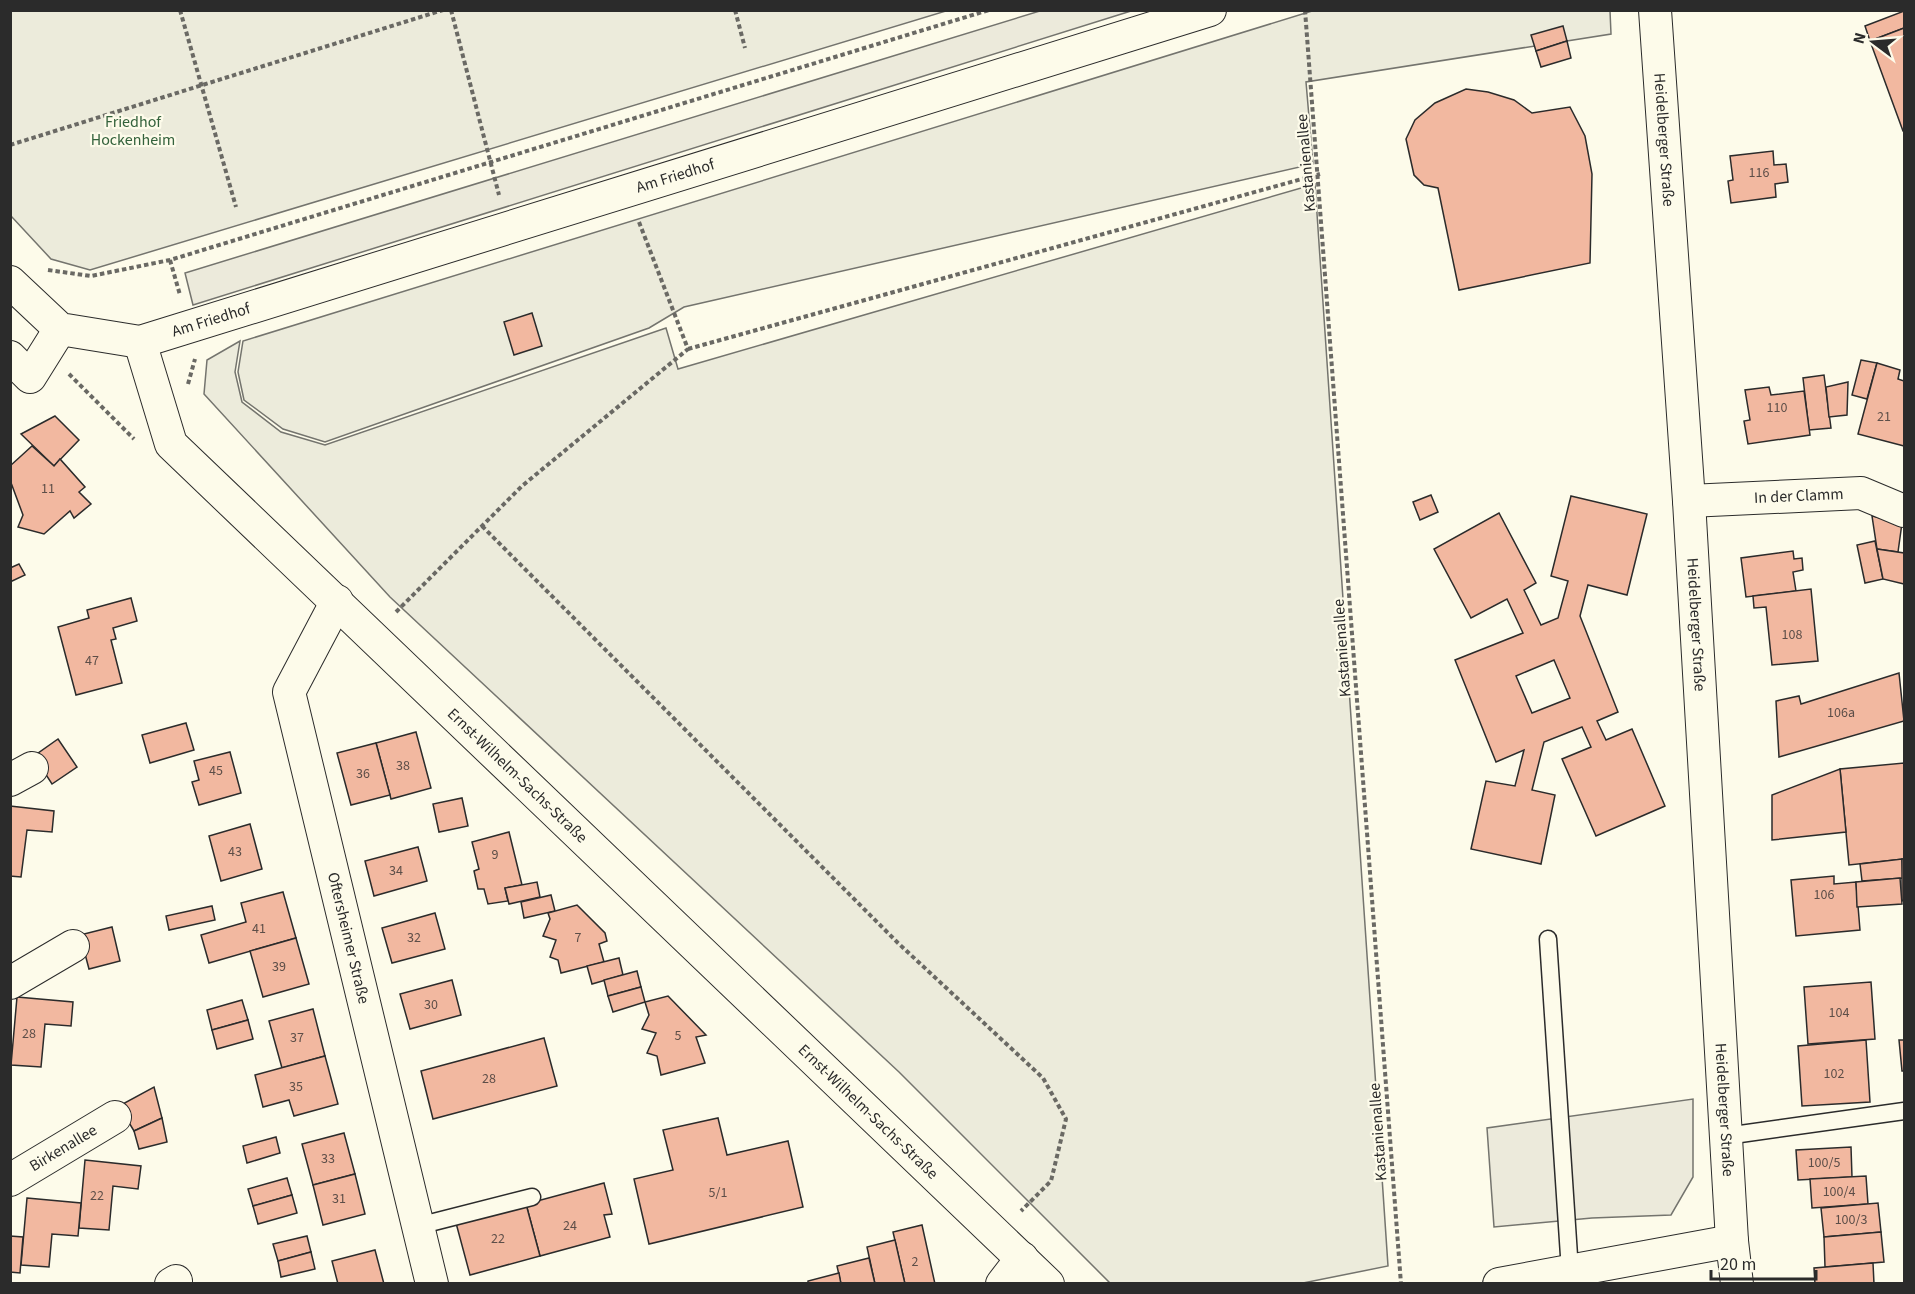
<svg xmlns="http://www.w3.org/2000/svg" width="1915" height="1294" font-family="'Source Sans 3',sans-serif">
  <rect width="100%" height="100%" fill="#fdfbea"/>
  <!-- green -->
  <g fill="#ecebdb" stroke="#74746e" stroke-width="1.5">
    <path d="M11,10H946V11L90,270L51,259L11,216Z"/>
    <path d="M1312,11H1610L1611,34L1306,82L1313,164L684,307L649,328L325,442L283,429L244,400L238,372L243,341Z"/>
    <path d="M1315,184L1388,1266L1303,1283H1110L899,1072L390,597L204,394L207,360L240,341L235,372L242,402L281,432L325,445L666,328L678,369Z"/>
  </g>
  <!-- parking -->
  <g fill="#eceadb" stroke="#74746e" stroke-width="1.5">
    <path d="M1043,10L1131,11L193,305L185,273Z"/>
    <path d="M1693,1099V1177L1671,1215L1592,1218L1494,1227L1487,1128Z"/>
  </g>
  <!-- building -->
  <g fill="#f2b8a0" stroke="#2b2b2b" stroke-width="1.5" fill-rule="evenodd">
    <path d="M1904,11V28L1870,41L1865,26Z"/>
    <path d="M1563,26L1567,41L1536,51L1531,35Z"/>
    <path d="M1904,28V131H1903L1870,41Z"/>
    <path d="M1567,41L1571,58L1541,67L1536,51Z"/>
    <path d="M1466,89L1488,92L1514,100L1532,113L1570,107L1585,136L1592,174L1590,263L1459,290L1438,188L1424,185L1414,175L1406,139L1415,120L1435,103Z"/>
    <path d="M1773,151L1774,165L1786,164L1788,182L1775,184L1776,197L1731,203L1728,181L1733,180L1730,156Z"/>
    <path d="M532,313L542,346L514,355L504,322Z"/>
    <path d="M1861,360L1877,363L1867,399L1852,395Z"/>
    <path d="M1877,363L1900,370L1898,379L1904,381V446L1858,434Z"/>
    <path d="M1824,375L1831,428L1809,430L1803,378Z"/>
    <path d="M1848,382L1847,415L1829,417L1826,387Z"/>
    <path d="M1769,387L1771,395L1804,391L1810,435L1748,444L1744,421L1750,420L1745,390Z"/>
    <path d="M55,416L79,440L54,466L21,434Z"/>
    <path d="M32,446L54,466L60,459L85,487L79,492L91,504L74,518L70,511L44,534L18,527L23,515L10,480V466Z"/>
    <path d="M1431,495L1438,512L1420,520L1413,502Z"/>
    <path d="M1571,496L1647,514L1627,595L1588,585L1580,616L1618,712L1597,721L1606,740L1632,729L1665,806L1596,836L1562,759L1591,747L1582,727L1544,742L1532,790L1555,795L1541,864L1471,849L1486,781L1515,786L1524,750L1496,762L1455,660L1523,633L1507,599L1471,618L1434,549L1499,513L1536,583L1524,590L1541,625L1558,618L1568,581L1551,576ZM1554,660L1570,698L1532,713L1516,676Z"/>
    <path d="M1872,516L1902,523L1898,552L1877,549Z"/>
    <path d="M1875,541L1883,579L1865,583L1857,545Z"/>
    <path d="M1877,549L1904,553V584L1883,579Z"/>
    <path d="M1793,551L1794,559L1802,558L1803,570L1793,572L1796,591L1746,597L1741,558Z"/>
    <path d="M19,564L25,575L10,582V568Z"/>
    <path d="M1811,589L1818,661L1772,665L1766,607L1754,608L1753,596Z"/>
    <path d="M131,598L137,621L113,628L116,639L111,640L122,683L76,695L58,627L89,618L87,610Z"/>
    <path d="M1899,673L1904,721L1779,757L1776,701L1799,696L1801,704Z"/>
    <path d="M186,723L194,750L150,763L142,735Z"/>
    <path d="M416,732L431,788L391,799L376,743Z"/>
    <path d="M58,739L77,767L52,784L34,756Z"/>
    <path d="M376,743L390,795L351,805L337,753Z"/>
    <path d="M230,752L241,793L199,805L192,782L199,780L194,761Z"/>
    <path d="M1904,763V859L1849,865L1840,769Z"/>
    <path d="M1840,769L1846,832L1772,840V795Z"/>
    <path d="M462,798L468,826L439,832L433,804Z"/>
    <path d="M10,806L54,811L52,832L27,830L21,877L10,876Z"/>
    <path d="M250,824L262,869L221,881L209,836Z"/>
    <path d="M509,832L522,885L505,888L508,901L488,904L484,889H478L474,871L479,869L472,842Z"/>
    <path d="M418,847L427,881L374,896L365,861Z"/>
    <path d="M1902,859L1903,878L1862,881L1860,864Z"/>
    <path d="M1902,859H1904V900L1902,901Z"/>
    <path d="M1834,876V884L1856,882L1860,930L1796,936L1791,880Z"/>
    <path d="M1900,878L1902,904L1857,907L1856,882Z"/>
    <path d="M537,882L540,897L509,904L505,888Z"/>
    <path d="M283,892L296,938L209,963L201,935L246,922L241,903Z"/>
    <path d="M551,895L555,911L524,918L521,902Z"/>
    <path d="M577,905L605,933L607,941L599,944L604,962L561,973L558,960L550,957L556,940L543,936L550,919L548,913Z"/>
    <path d="M212,906L215,920L169,930L166,916Z"/>
    <path d="M435,913L445,949L392,963L382,928Z"/>
    <path d="M112,927L120,961L89,969L80,935Z"/>
    <path d="M296,938L309,984L263,997L250,951Z"/>
    <path d="M619,958L623,975L592,984L587,966Z"/>
    <path d="M637,971L641,987L608,996L604,980Z"/>
    <path d="M452,980L461,1015L410,1029L400,994Z"/>
    <path d="M1871,982L1875,1039L1808,1044L1804,987Z"/>
    <path d="M641,987L645,1002L613,1012L608,996Z"/>
    <path d="M668,996L706,1035L696,1037L705,1063L661,1075L657,1056L647,1053L656,1033L642,1029L649,1015L645,1002Z"/>
    <path d="M17,997L73,1002L71,1026L45,1024L41,1067L11,1065Z"/>
    <path d="M242,1000L248,1020L212,1030L207,1010Z"/>
    <path d="M313,1009L325,1056L282,1068L269,1021Z"/>
    <path d="M248,1020L253,1039L217,1049L212,1030Z"/>
    <path d="M544,1038L557,1086L433,1119L421,1071Z"/>
    <path d="M1866,1040L1870,1102L1802,1106L1798,1046Z"/>
    <path d="M1899,1040H1904V1071H1902Z"/>
    <path d="M325,1056L338,1104L294,1116L289,1100L263,1107L255,1075Z"/>
    <path d="M154,1087L162,1118L134,1131L119,1106Z"/>
    <path d="M162,1118L167,1142L139,1149L134,1131Z"/>
    <path d="M718,1118L727,1155L788,1141L803,1207L649,1244L634,1179L673,1170L663,1130Z"/>
    <path d="M344,1133L355,1174L313,1185L302,1144Z"/>
    <path d="M276,1137L280,1153L247,1163L243,1146Z"/>
    <path d="M1851,1147L1852,1177L1798,1180L1796,1150Z"/>
    <path d="M85,1160L141,1166L138,1189L113,1186L109,1230L79,1228Z"/>
    <path d="M355,1174L365,1214L323,1225L313,1185Z"/>
    <path d="M1866,1176L1868,1204L1812,1208L1810,1179Z"/>
    <path d="M287,1178L292,1195L253,1206L248,1189Z"/>
    <path d="M604,1183L612,1214L604,1215L610,1237L540,1256L526,1204Z"/>
    <path d="M292,1195L297,1213L258,1224L253,1206Z"/>
    <path d="M27,1198L81,1203L78,1236L52,1234L49,1267L21,1265Z"/>
    <path d="M1878,1203L1881,1232L1824,1237L1821,1208Z"/>
    <path d="M526,1204L540,1256L470,1275L456,1223Z"/>
    <path d="M922,1225L935,1284H905L893,1232Z"/>
    <path d="M1881,1232L1884,1262L1825,1267L1824,1237Z"/>
    <path d="M10,1236L23,1237L20,1273L10,1272Z"/>
    <path d="M307,1236L311,1252L278,1261L273,1244Z"/>
    <path d="M895,1240L905,1284H875L867,1247Z"/>
    <path d="M375,1250L384,1284H338L332,1261Z"/>
    <path d="M311,1252L315,1269L281,1277L278,1261Z"/>
    <path d="M869,1258L875,1284H841L837,1266Z"/>
    <path d="M1873,1263L1874,1284H1815L1814,1268Z"/>
    <path d="M839,1273L841,1284H808V1281Z"/>
  </g>
  <g fill="none" stroke-linecap="round" stroke-linejoin="round">
    <defs>
      <g id="lane">
        <path d="M1548,939L1570,1271"/>
        <path d="M1726,1136L1904,1111"/>
        <path d="M418,1226L532,1197"/>
      </g>
      <g id="street">
        <path id="s1" d="M1655,10L1689,501L1732,1241L1737,1284"/>
        <path id="s2" d="M10,282L60,329L140,342L1210,10"/>
        <path id="s3" d="M140,342L171,444L1048,1284"/>
        <path d="M10,357L30,377L60,329"/>
        <path id="s4" d="M1689,501L1861,493L1904,511"/>
        <path id="s5" d="M337,601L289,692L432,1284"/>
        <path d="M10,780L32,768"/>
        <path d="M10,983L73,946"/>
        <path id="s6" d="M10,1180L115,1117"/>
        <path d="M171,1284L176,1281"/>
        <path d="M1002,1284L1022,1258"/>
        <path d="M1499,1284L1732,1241"/>
      </g>
    </defs>
    <!-- lane casing -->
    <use href="#lane" stroke="#2b2b2b" stroke-width="19"/>
    <!-- street casing -->
    <use href="#street" stroke="#2b2b2b" stroke-width="34"/>
    <!-- path -->
    <g stroke="#6a6964" stroke-width="4" stroke-dasharray="4.5 3" stroke-linecap="butt">
      <path d="M180,10L236,207"/>
      <path d="M451,10L499,195"/>
      <path d="M735,10L745,48"/>
      <path d="M1305,10L1401,1284"/>
      <path d="M10,145L443,10"/>
      <path d="M170,260L180,295"/>
      <path d="M48,270L91,276L170,260L989,10"/>
      <path d="M688,349L1320,174"/>
      <path d="M69,374L134,439"/>
      <path d="M188,384L195,359"/>
      <path d="M482,526L898,943L1043,1078L1066,1119L1051,1181L1021,1211"/>
      <path d="M396,612L522,486L688,349L639,222"/>
    </g>
    <!-- lane -->
    <use href="#lane" stroke="#fdfbea" stroke-width="16"/>
    <!-- street -->
    <use href="#street" stroke="#fdfbea" stroke-width="32"/>
  </g>
  <g text-anchor="middle" dominant-baseline="central" stroke-width="4.5" stroke-linejoin="round" paint-order="stroke">
    <!-- number labels -->
    <g font-size="14" fill="#5d4e48">
      <text x="1759" y="173">116</text>
      <text x="1777" y="408">110</text>
      <text x="1884" y="417">21</text>
      <text x="48" y="489">11</text>
      <text x="1792" y="635">108</text>
      <text x="92" y="661">47</text>
      <text x="1841" y="713">106a</text>
      <text x="403" y="766">38</text>
      <text x="216" y="771">45</text>
      <text x="363" y="774">36</text>
      <text x="235" y="852">43</text>
      <text x="495" y="855">9</text>
      <text x="396" y="871">34</text>
      <text x="1824" y="895">106</text>
      <text x="259" y="929">41</text>
      <text x="414" y="938">32</text>
      <text x="578" y="938">7</text>
      <text x="279" y="967">39</text>
      <text x="431" y="1005">30</text>
      <text x="1839" y="1013">104</text>
      <text x="29" y="1034">28</text>
      <text x="678" y="1036">5</text>
      <text x="297" y="1038">37</text>
      <text x="1834" y="1074">102</text>
      <text x="489" y="1079">28</text>
      <text x="296" y="1087">35</text>
      <text x="328" y="1159">33</text>
      <text x="1824" y="1163">100/5</text>
      <text x="1839" y="1192">100/4</text>
      <text x="718" y="1193">5/1</text>
      <text x="97" y="1196">22</text>
      <text x="339" y="1199">31</text>
      <text x="1851" y="1220">100/3</text>
      <text x="570" y="1226">24</text>
      <text x="498" y="1239">22</text>
      <text x="915" y="1262">2</text>
    </g>
    <!-- park labels -->
    <g font-size="16" fill="#34623c" stroke="#fdfbea">
      <text x="133" y="122">Friedhof<tspan x="133" dy="18">Hockenheim</tspan></text>
    </g>
    <!-- street labels -->
    <g font-size="16" fill="#2b2b2b" stroke="#fdfbea">
      <text stroke="none"><textPath href="#s1" startOffset="130">Heidelberger Straße</textPath></text>
      <text transform="translate(1306 163) rotate(-95)">Kastanienallee</text>
      <text stroke="none"><textPath href="#s2" startOffset="710">Am Friedhof</textPath></text>
      <text stroke="none"><textPath href="#s2" startOffset="224">Am Friedhof</textPath></text>
      <text stroke="none"><textPath href="#s4" startOffset="110">In der Clamm</textPath></text>
      <text stroke="none"><textPath href="#s1" startOffset="616">Heidelberger Straße</textPath></text>
      <text transform="translate(1342 648) rotate(-94)">Kastanienallee</text>
      <text stroke="none"><textPath href="#s3" startOffset="586">Ernst-Wilhelm-Sachs-Straße</textPath></text>
      <text stroke="none"><textPath href="#s5" startOffset="356">Oftersheimer Straße</textPath></text>
      <text stroke="none"><textPath href="#s3" startOffset="1072">Ernst-Wilhelm-Sachs-Straße</textPath></text>
      <text stroke="none"><textPath href="#s1" startOffset="1102">Heidelberger Straße</textPath></text>
      <text transform="translate(1378 1132) rotate(-94)">Kastanienallee</text>
      <text stroke="none"><textPath href="#s6" startOffset="62">Birkenallee</textPath></text>
    </g>
  </g>
  <!-- border -->
  <rect width="1915" height="1294" fill="none" stroke="#2b2b2b" stroke-width="24"/>
  <!-- north arrow -->
  <g transform="translate(1873 42) rotate(286)" stroke="#fdfbea" stroke-width="4.5" paint-order="stroke">
  <path d="M0-4.5L10 22L0 15L-10 22Z" fill="#2b2b2b"/>
  <text y="-9" font-size="16" font-weight="bold" text-anchor="middle" fill="#2b2b2b">N</text>
  </g>
  <!-- scale -->
  <path d="M1711 1270v9h105v-9" fill="none" stroke="#2b2b2b" stroke-width="3"/>
  <text x="1720" y="1270" font-size="18" fill="#2b2b2b" stroke="#fdfbea" stroke-width="4.5" paint-order="stroke">20 m</text>
</svg>
